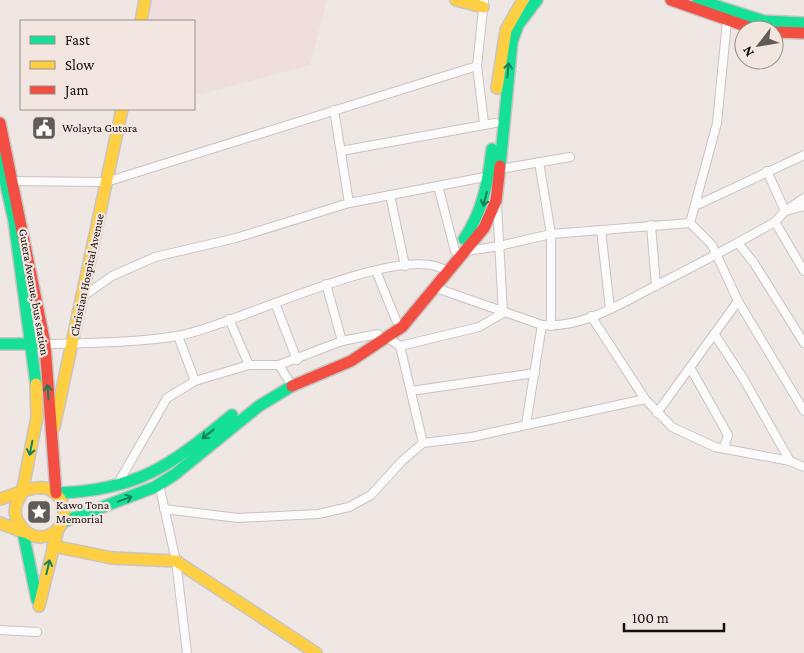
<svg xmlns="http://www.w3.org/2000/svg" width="804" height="653" font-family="'Crimson Pro',serif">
  <rect width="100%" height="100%" fill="#eee7e4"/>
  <!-- medical -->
  <path fill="#f0dedf" d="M153,0H327L310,65L194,96V21H147Z"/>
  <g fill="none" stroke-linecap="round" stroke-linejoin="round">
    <defs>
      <g id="street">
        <path d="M484,0L477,66L484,123"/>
        <path d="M334,110L349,203"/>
        <path d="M341,151L495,123"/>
        <path d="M539,162L551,234V326"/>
        <path d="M500,169L570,157"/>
        <path d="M767,171L785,211L804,198"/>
        <path d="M9,181L106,182L477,66"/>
        <path d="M438,186L455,251"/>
        <path d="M390,195L405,266"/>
        <path d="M694,209L695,206L804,155"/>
        <path d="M775,222L804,271"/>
        <path d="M690,223L717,123L727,21"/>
        <path d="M651,225L656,286"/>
        <path d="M601,230L610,309"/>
        <path d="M738,243L754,263L804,343"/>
        <path d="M467,251L499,246L551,234L690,223L712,245L738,301L804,411"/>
        <path d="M376,271L396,320"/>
        <path d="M326,284L342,341"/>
        <path d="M436,288L542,325C582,329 622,303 657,285C697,265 736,244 775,222L785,211L804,206"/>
        <path d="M82,297L112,276L155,257L236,238L349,203L490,176"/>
        <path d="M275,303L297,360"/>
        <path d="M591,316L645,399"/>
        <path d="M229,319L249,365"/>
        <path d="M715,335L743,378L790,461"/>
        <path d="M178,336L195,381"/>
        <path d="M388,338L400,346L423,443"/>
        <path d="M45,344C88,343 134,343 177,336C230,328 406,237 448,272"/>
        <path d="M400,346L479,327L503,313L497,205"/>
        <path d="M279,365L342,341L378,334"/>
        <path d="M691,369L728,435L724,448"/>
        <path d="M411,391L535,373"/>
        <path d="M657,413L738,301"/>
        <path d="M526,424L542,325"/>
        <path d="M159,484L176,561L187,653"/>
        <path d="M117,485L167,398L195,381L249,365H279L292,386"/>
        <path d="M164,509L238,518L318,514L349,507L371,495L402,461L423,443L472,437L645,399L672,427L715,447L790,461L804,467"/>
        <path d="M0,630L37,632"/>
      </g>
      <g id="fast">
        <path d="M698,0L764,21L804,23"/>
        <path d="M0,158L14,221L36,384"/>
        <path d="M500,166L512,42L518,25L537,0"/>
        <path d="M464,239C483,211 488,182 492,149"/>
        <path d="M0,344H38"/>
        <path d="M56,493C138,491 171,465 232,415"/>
        <path d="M63,522L155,487L174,475L259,406L292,386"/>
        <path d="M23,532L37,600"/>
      </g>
      <g id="slow">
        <path d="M456,0L483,7"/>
        <path d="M141,21L145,0"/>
        <path d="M497,88L506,30L523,0"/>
        <path d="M54,427L122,109"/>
        <path d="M22,493L37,417L36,384"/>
        <path d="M0,499C14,495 30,486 45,488C53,490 59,495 62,503C73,532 36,550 20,525C12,514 15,504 22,493"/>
        <path d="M0,523L23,532"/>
        <path d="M53,546L112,558L176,561L316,653"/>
        <path d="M39,606L58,529"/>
      </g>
      <g id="jam">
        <path d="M671,0L757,30"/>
        <path d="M774,32L804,33"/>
        <path d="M0,123L45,344L56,493"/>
        <path d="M292,386L351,361L402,327L484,228L496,201L500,166"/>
      </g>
    </defs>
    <!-- street casing -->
    <use href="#street" stroke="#c9c4c1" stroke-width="10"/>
    <!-- fast casing -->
    <use href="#fast" stroke="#c9c4c1" stroke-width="14"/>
    <!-- slow casing -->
    <use href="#slow" stroke="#c9c4c1" stroke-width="14"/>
    <!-- jam casing -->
    <use href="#jam" stroke="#c9c4c1" stroke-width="14"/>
    <!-- street -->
    <use href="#street" stroke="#fcfbfb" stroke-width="8"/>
    <!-- fast -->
    <use href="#fast" stroke="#16e098" stroke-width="11"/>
    <!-- slow -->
    <use href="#slow" stroke="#ffcf43" stroke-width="11"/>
    <!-- jam -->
    <use href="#jam" stroke="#f24e42" stroke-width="11"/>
  </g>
  <!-- one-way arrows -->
  <defs><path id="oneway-shaft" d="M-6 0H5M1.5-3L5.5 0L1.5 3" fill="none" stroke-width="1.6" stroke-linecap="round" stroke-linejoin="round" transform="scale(1.25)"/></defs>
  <g stroke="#15825a">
    <use href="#oneway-shaft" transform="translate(508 70) rotate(-84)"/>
    <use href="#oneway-shaft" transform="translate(485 199) rotate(105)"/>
    <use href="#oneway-shaft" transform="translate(48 392) rotate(-94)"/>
    <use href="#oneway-shaft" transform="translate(208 434) rotate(142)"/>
    <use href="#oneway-shaft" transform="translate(31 448) rotate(101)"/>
    <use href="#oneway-shaft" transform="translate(125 499) rotate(-20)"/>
    <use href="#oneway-shaft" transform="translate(48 567) rotate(-77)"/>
  </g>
  <!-- icons -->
  <defs>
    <symbol id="civic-square" viewBox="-11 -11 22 22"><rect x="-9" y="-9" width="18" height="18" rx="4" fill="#605b59" stroke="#f3e5df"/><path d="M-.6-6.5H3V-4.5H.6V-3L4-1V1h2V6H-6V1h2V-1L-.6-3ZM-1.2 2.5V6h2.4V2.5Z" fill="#fff"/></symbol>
    <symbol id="sight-square" viewBox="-11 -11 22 22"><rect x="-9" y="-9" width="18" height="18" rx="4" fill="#605b59" stroke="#f3e5df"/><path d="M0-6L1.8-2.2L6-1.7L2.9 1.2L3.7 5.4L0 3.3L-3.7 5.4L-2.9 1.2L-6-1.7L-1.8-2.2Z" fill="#fff"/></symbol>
  </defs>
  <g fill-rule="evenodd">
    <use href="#civic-square" x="30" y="114" width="28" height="28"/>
    <use href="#sight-square" x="25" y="498" width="28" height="28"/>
  </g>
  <g text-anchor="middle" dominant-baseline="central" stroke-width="4.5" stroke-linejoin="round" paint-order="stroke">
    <!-- poi labels -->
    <g font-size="12" fill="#14100e" stroke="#f3e5df" text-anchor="start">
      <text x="62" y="128">Wolayta Gutara</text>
      <text x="56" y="505">Kawo Tona<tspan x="56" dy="14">Memorial</tspan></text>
    </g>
    <!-- street labels -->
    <g font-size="12" fill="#14100e" stroke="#f3e5df">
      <text transform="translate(87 275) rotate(-78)">Christian Hospital Avenue</text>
      <text transform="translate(34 292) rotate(80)">Gutera Avenue, bus station</text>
    </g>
  </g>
  <!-- legend -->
  <rect x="20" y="20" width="175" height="90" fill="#f3e5df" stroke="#9a908b"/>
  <rect x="30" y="36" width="25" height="8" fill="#16e098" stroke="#9a908b"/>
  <text x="65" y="45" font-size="15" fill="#14100e">Fast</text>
  <rect x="30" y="61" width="25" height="8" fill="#ffcf43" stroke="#9a908b"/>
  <text x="65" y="70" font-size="15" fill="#14100e">Slow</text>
  <rect x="30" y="86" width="25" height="8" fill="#f24e42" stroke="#9a908b"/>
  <text x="65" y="95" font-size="15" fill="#14100e">Jam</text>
  <!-- north arrow -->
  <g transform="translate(759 45) rotate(239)"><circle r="24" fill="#f3e5df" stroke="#9a908b"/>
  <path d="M0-4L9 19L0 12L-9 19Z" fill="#605b59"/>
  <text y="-8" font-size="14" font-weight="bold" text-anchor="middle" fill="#14100e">N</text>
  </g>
  <!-- scale -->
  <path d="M624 623v8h100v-8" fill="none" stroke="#14100e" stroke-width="2.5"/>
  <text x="632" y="623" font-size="15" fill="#14100e" stroke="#f3e5df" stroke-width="4" paint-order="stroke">100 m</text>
</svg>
